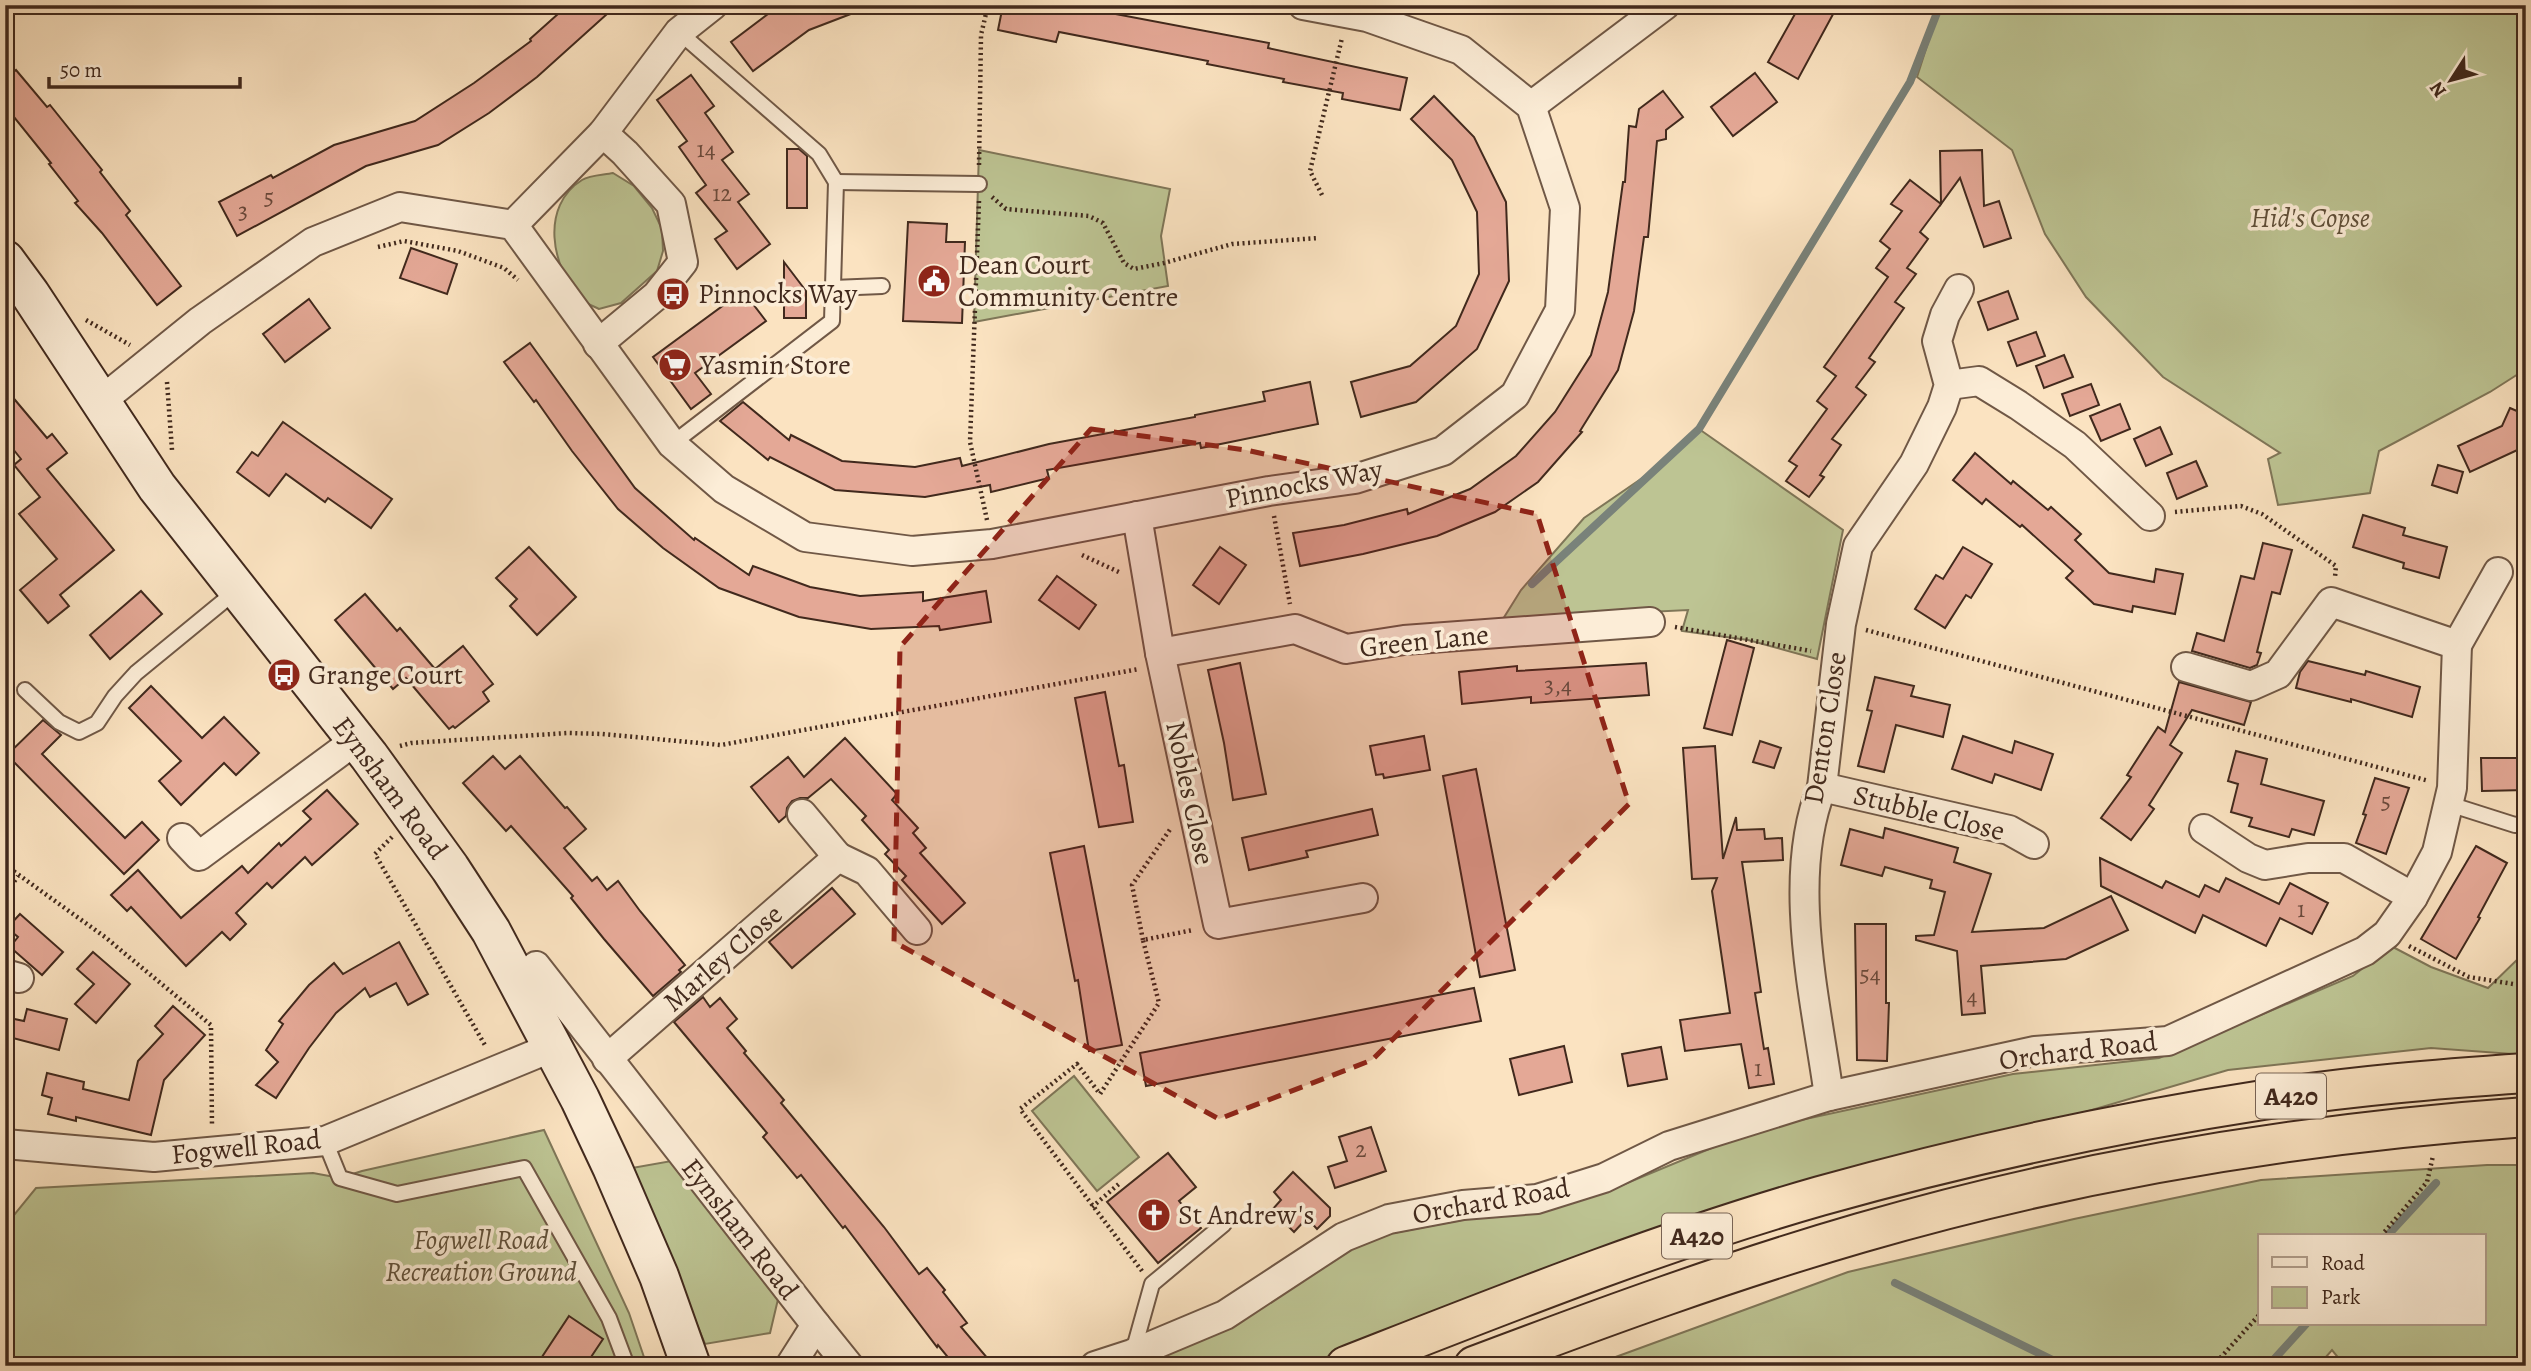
<svg xmlns="http://www.w3.org/2000/svg" width="2531" height="1371" font-family="Alegreya,serif">
  <rect width="100%" height="100%" fill="#fbe3c1"/>
  <filter id="stains"><feTurbulence type="fractalNoise" baseFrequency=".00286" numOctaves="4"/><feColorMatrix values="0 0 0 0 .2 0 0 0 0 .09 0 0 0 0 .02 0 0 0 .5 -.17"/></filter>
  <radialGradient id="worn" r=".72"><stop offset=".6" stop-color="#630" stop-opacity="0"/><stop offset="1" stop-color="#630" stop-opacity=".3"/></radialGradient>
  <!-- green -->
  <g fill="#bdc493" stroke="#7f7658" stroke-width="2" fill-rule="evenodd">
    <path d="M1940,5H2526V369L2490,392L2379,451L2370,493L2278,505L2268,459L2280,453L2163,377L2086,297L2045,234L2012,150L1917,77Z"/>
    <path d="M979,150L1170,189L1161,236L1168,286L974,322Z"/>
    <path d="M613,173L634,186L652,208L662,229L663,251L657,271L621,303L599,309C593,306 585,303 581,299C551,267 540,206 582,180C590,175 604,175 613,173Z"/>
    <path d="M1699,429L1843,530L1817,659L1748,640L1682,631L1688,610L1503,619L1521,590L1584,518L1654,470Z"/>
    <path d="M2391,946L2431,967L2488,988L2526,951V1055L2431,1048L2228,1070L2027,1129L1398,1329L1304,1366H1136L1228,1329L1367,1238L1603,1193L1755,1130L2013,1074L2159,1058L2353,976Z"/>
    <path d="M1074,1076L1139,1157L1097,1191L1032,1111Z"/>
    <path d="M544,1130L629,1313L647,1366H5V1226L36,1188L313,1173L340,1178L362,1171Z"/>
    <path d="M677,1160L779,1295L770,1333L705,1344L632,1168Z"/>
    <path d="M2487,1165H2526V1366H2345L2332,1350L2318,1366H1591L1848,1272L2074,1219L2261,1180ZM2484,1236V1324H2260V1236Z"/>
  </g>
  <g fill="none" stroke-linecap="round" stroke-linejoin="round">
    <!-- stream -->
    <g stroke="#79827a" stroke-width="8">
      <path d="M1532,584L1699,429L1910,82L1940,5"/>
      <path d="M2387,1236L2436,1183"/>
      <path d="M1895,1283L2065,1366"/>
      <path d="M2268,1366L2306,1324"/>
    </g>
  </g>
  <!-- building -->
  <g fill="#e4a896" stroke="#41291d" stroke-width="2">
    <path d="M568,5H617L537,77L489,113L438,145L366,166L237,236L219,202L271,175L273,178L334,145L415,121L474,83L531,41L530,39Z"/>
    <path d="M780,5H869V7L809,30L753,71L731,42Z"/>
    <path d="M1003,5H1068L1269,43L1268,48L1407,78L1400,110L1342,99L1343,93L1283,82L1284,79L1207,64L1208,61L1059,32L1056,42L998,30Z"/>
    <path d="M1800,5H1838L1798,79L1768,62Z"/>
    <path d="M16,70L47,107L50,105L102,170L100,172L130,211L126,215L181,286L157,305L102,233L75,203L78,201L49,164L51,163L5,106V79Z"/>
    <path d="M1755,73L1777,102L1733,136L1711,107Z"/>
    <path d="M691,75L714,106L705,113L733,152L722,160L749,194L738,202L770,244L737,269L715,239L727,231L696,193L706,185L679,147L687,141L657,100Z"/>
    <path d="M1663,91L1683,117L1666,130V139L1657,141L1648,237H1644L1634,311L1618,370L1580,431L1582,432L1538,482L1495,512L1437,536L1363,554L1300,566L1293,533L1344,525L1407,509L1408,514L1470,489L1516,456L1555,412L1591,355L1608,292L1623,182H1625L1629,126L1636,127L1639,109Z"/>
    <path d="M1434,96L1474,137L1506,202L1509,281L1477,349L1416,402L1361,417L1351,382L1410,366L1456,326L1479,274L1477,212L1452,160L1411,119Z"/>
    <path d="M787,149H799L807,156V208H787Z"/>
    <path d="M1982,150L1984,206L1999,201L2011,238L1984,247L1960,178L1941,204L1940,151Z"/>
    <path d="M1910,180L1941,204L1920,232L1928,239L1907,268L1916,274L1895,302L1904,308L1869,358L1875,362L1856,387L1866,395L1832,439L1841,445L1820,475L1824,477L1809,497L1786,481L1797,466L1789,461L1827,409L1817,401L1836,376L1824,367L1888,277L1876,268L1890,249L1880,241L1902,211L1891,204Z"/>
    <path d="M908,222L947,224L946,242H965L962,323L903,321Z"/>
    <path d="M411,248L457,264L447,294L400,278Z"/>
    <path d="M784,262L806,291V318H784Z"/>
    <path d="M743,291L766,321L695,373L711,394L691,409L653,357Z"/>
    <path d="M2008,291L2018,319L1988,330L1978,302Z"/>
    <path d="M309,299L330,328L285,362L263,334Z"/>
    <path d="M2036,332L2045,356L2017,366L2008,342Z"/>
    <path d="M530,343L635,488L694,540L695,538L749,575L753,566L810,587L860,596L923,592V601L986,591L991,622L940,630L939,626L871,629L799,617L719,588L663,548L618,509L572,451L536,400L534,402L504,362Z"/>
    <path d="M2064,355L2073,377L2044,388L2036,366Z"/>
    <path d="M1310,382L1318,424L1201,448L1200,443L1047,470L1049,478L991,492L990,485L925,497L835,490L770,457L768,460L720,421L743,402L789,440L791,435L842,461L915,467L960,458L962,466L1049,444L1195,417V415L1265,401L1263,392Z"/>
    <path d="M2091,384L2099,405L2070,416L2062,394Z"/>
    <path d="M5,388L47,438L52,434L67,453L47,469L114,550L60,595L69,606L48,623L20,590L57,559L19,514L40,497L14,465L21,459L5,439Z"/>
    <path d="M2120,404L2130,429L2101,441L2090,416Z"/>
    <path d="M2510,408L2526,415V446L2470,472L2458,446L2502,426Z"/>
    <path d="M283,422L392,499L371,528L328,498L325,502L286,474L269,496L237,472L252,452L258,456Z"/>
    <path d="M2160,427L2172,454L2146,466L2134,439Z"/>
    <path d="M1975,453L2011,484L2013,481L2048,510L2051,507L2081,534L2075,540L2109,573L2154,582L2156,569L2183,574L2175,614L2133,606L2132,612L2094,604L2066,578L2073,571L2022,525L2020,527L1986,499L1982,504L1953,480Z"/>
    <path d="M2196,461L2207,486L2177,499L2167,473Z"/>
    <path d="M2438,465L2463,472L2457,493L2432,485Z"/>
    <path d="M2363,515L2405,528L2403,535L2447,547L2439,578L2403,568L2404,563L2353,547Z"/>
    <path d="M2263,543L2292,550L2280,594L2272,592L2257,652L2261,653L2257,665L2250,668L2192,651L2197,633L2224,641L2241,576L2254,579Z"/>
    <path d="M529,547L576,597L537,635L510,606L517,599L496,578Z"/>
    <path d="M1220,547L1246,565L1219,604L1193,585Z"/>
    <path d="M1963,547L1992,564L1971,598L1966,595L1945,628L1915,609L1936,575L1943,579Z"/>
    <path d="M1057,576L1096,605L1079,629L1039,600Z"/>
    <path d="M141,591L162,614L110,659L90,635Z"/>
    <path d="M365,594L397,631L400,628L435,669L463,646L493,684L483,692L489,701L455,728L453,726L449,729L406,678L393,689L335,620Z"/>
    <path d="M1727,640L1754,648L1732,735L1704,728Z"/>
    <path d="M2308,661L2365,675L2366,671L2420,687L2412,717L2351,699V702L2296,688L2300,672Z"/>
    <path d="M1240,663L1266,794L1233,800L1224,743L1208,670Z"/>
    <path d="M1646,663L1649,695L1531,703V697L1462,704L1459,672L1517,666V671Z"/>
    <path d="M1875,677L1914,686L1911,696L1950,705L1943,737L1896,725L1884,772L1858,766L1872,711L1867,710Z"/>
    <path d="M2179,682L2251,702L2244,725L2192,710L2170,745L2182,753L2149,805L2154,809L2131,840L2101,818L2131,777L2127,775L2158,727L2165,732Z"/>
    <path d="M151,686L202,738L224,717L259,753L236,775L224,763L181,805L159,781L181,761L129,708Z"/>
    <path d="M1105,692L1119,766L1124,765L1133,822L1099,827L1075,698Z"/>
    <path d="M43,720L61,735L42,754L125,838L142,822L159,840L124,874L7,755Z"/>
    <path d="M1424,736L1430,770L1384,778L1383,774L1376,775L1370,746Z"/>
    <path d="M1963,736L2012,753L2015,741L2053,754L2041,790L1995,774L1992,783L1952,769Z"/>
    <path d="M845,738L897,794L892,800L918,828L913,833L926,848L920,853L965,903L942,924L902,880L906,876L885,854L889,850L862,820L866,816L831,779L808,798H800L792,801L787,808L786,816L779,822L751,787L788,757L804,777Z"/>
    <path d="M1760,741L1781,748L1774,768L1753,762Z"/>
    <path d="M1715,746L1723,859L1736,817L1737,830L1764,829L1765,839L1782,838L1783,860L1742,862L1761,992L1755,993L1764,1049L1768,1048L1774,1084L1749,1088L1741,1044L1685,1051L1680,1020L1730,1013L1712,891L1717,878L1692,879L1683,748Z"/>
    <path d="M2236,751L2267,759L2261,784L2324,801L2314,835L2292,829L2289,837L2249,826L2252,818L2231,812L2238,784L2228,781Z"/>
    <path d="M493,756L505,769L520,756L565,808L567,807L586,829L564,848L592,881L597,877L607,890L618,881L640,911L685,965L679,970L681,972L653,996L604,939L571,898L573,896L511,826L506,831L463,783Z"/>
    <path d="M2481,758H2517V770H2526V790L2482,791Z"/>
    <path d="M1476,769L1515,970L1480,977L1443,776Z"/>
    <path d="M2375,778L2409,788L2386,854L2356,843L2366,815L2363,814Z"/>
    <path d="M327,790L358,824L312,865L305,857L272,888L267,883L236,913L246,924L230,940L222,932L186,966L131,907L127,911L111,895L138,870L181,918L242,866L248,873L279,843L281,846L311,819L303,811Z"/>
    <path d="M1372,809L1378,835L1306,851L1308,857L1249,870L1242,838Z"/>
    <path d="M1885,828L1958,848L1954,862L1991,874L1972,932L2044,928L2111,896L2128,930L2066,959L1981,966L1985,1013L1962,1015L1957,951L1916,940V936L1934,935L1945,892L1930,888L1932,880L1885,867L1882,876L1841,865L1850,829L1883,838Z"/>
    <path d="M1084,846L1122,1045L1089,1051L1078,980L1075,981L1050,853Z"/>
    <path d="M2476,846L2507,863L2478,917L2480,918L2456,959L2421,939Z"/>
    <path d="M2100,858L2162,888L2166,881L2199,897L2205,885L2219,892L2226,878L2279,904L2290,883L2328,903L2312,934L2280,918L2266,946L2203,915L2195,933L2101,886Z"/>
    <path d="M832,888L855,914L792,968L769,942Z"/>
    <path d="M20,914L63,952L42,975L10,947L18,937L7,928Z"/>
    <path d="M1855,924H1886V1003H1889L1887,1061L1857,1060Z"/>
    <path d="M399,942L428,994L408,1005L396,983L370,997L365,988L336,1013L309,1048L276,1098L256,1085L278,1062L266,1050L283,1024L279,1021L309,985L334,963L343,974Z"/>
    <path d="M93,952L130,984L96,1023L75,1004L94,984L77,969Z"/>
    <path d="M1474,988L1481,1021L1146,1086L1140,1053Z"/>
    <path d="M703,997L710,1007L720,998L737,1019L727,1028L746,1051L744,1053L784,1100L781,1103L884,1227L919,1274L927,1268L945,1290L943,1292L967,1323L961,1327L994,1366H955L938,1345L937,1347L845,1226L843,1228L801,1175L797,1178L763,1137L767,1133L674,1022Z"/>
    <path d="M173,1006L205,1035L164,1080L151,1135L76,1117V1121L48,1114L52,1098L42,1095L47,1073L84,1082L83,1089L129,1100L138,1061L163,1034L155,1026Z"/>
    <path d="M27,1009L67,1019L59,1050L5,1036V1017L24,1021Z"/>
    <path d="M1564,1046L1572,1082L1519,1095L1510,1059Z"/>
    <path d="M1661,1047L1667,1079L1628,1086L1622,1054Z"/>
    <path d="M1371,1127L1386,1171L1335,1188L1328,1167L1347,1161L1339,1137Z"/>
    <path d="M1168,1153L1196,1187L1179,1201L1201,1228L1158,1263L1107,1202Z"/>
    <path d="M1293,1172L1330,1208V1216L1317,1229L1307,1218L1294,1232L1272,1210L1281,1200L1274,1192Z"/>
    <path d="M569,1316L603,1339L585,1366H536Z"/>
  </g>
  <g fill="none" stroke-linecap="round" stroke-linejoin="round">
    <defs>
      <g id="service">
        <path d="M836,182L979,184"/>
        <path d="M833,288L882,286"/>
        <path d="M672,444L832,321L836,182L819,154L679,32"/>
        <path d="M25,690L59,722L79,732L97,723L115,696L136,673L236,591"/>
        <path d="M2449,804L2515,825L2526,824"/>
        <path d="M325,1141L340,1178L397,1194L524,1168L609,1318L627,1366"/>
        <path d="M5,1166L9,1145"/>
        <path d="M1133,1352L1152,1284L1224,1224"/>
      </g>
      <g id="minor">
        <path d="M1531,106L1665,5"/>
        <path d="M513,225L603,133L679,32L713,5"/>
        <path d="M598,344L657,295L683,262L671,204L625,153L603,133"/>
        <path d="M1949,385L1979,381L2018,405L2075,445L2150,516"/>
        <path d="M101,401L200,321L313,242L400,207L513,225L672,444L724,489L805,537L912,551L992,544L1269,491L1355,479L1443,451L1515,395L1560,310L1565,208L1531,106L1461,50L1367,17L1303,5"/>
        <path d="M1137,516L1160,653L1218,924L1363,898"/>
        <path d="M2457,645L2498,572"/>
        <path d="M1160,653L1295,629L1346,649L1404,640L1650,622"/>
        <path d="M1822,787L2009,830L2034,844"/>
        <path d="M2204,829L2248,858L2265,865L2308,858H2344L2413,897"/>
        <path d="M182,838L199,856L356,740"/>
        <path d="M838,857L867,871L917,930"/>
        <path d="M536,966L816,1325L790,1366"/>
        <path d="M5,974L19,978"/>
        <path d="M607,1059L838,857L802,814"/>
        <path d="M1829,1096C1816,1001 1785,878 1822,787L1841,624L1858,546L1914,464L1942,407L1949,385L1937,341L1945,315L1959,289"/>
        <path d="M5,1144L154,1157L325,1141L553,1047"/>
        <path d="M816,1325L849,1366"/>
        <path d="M1095,1366L1132,1354L1225,1315L1344,1237L1389,1219L1463,1205L1537,1199L1604,1178L1669,1146L1829,1096L2035,1051L2168,1041L2365,951L2387,934L2413,897L2437,852L2452,788L2457,645L2331,602L2278,674L2251,686L2186,667"/>
      </g>
      <path id="secondary" d="M5,260L30,294L157,487L369,756L450,868L491,931L580,1099L612,1167L659,1276L691,1366"/>
      <g id="trunk">
        <path d="M1346,1366C1502,1305 1659,1242 1820,1196C1966,1155 2114,1123 2263,1100C2350,1086 2438,1079 2526,1073"/>
        <path d="M1474,1366C1601,1318 1729,1271 1860,1233C2076,1170 2302,1133 2526,1117"/>
      </g>
    </defs>
    <!-- service casing -->
    <use href="#service" stroke="#705846" stroke-width="18"/>
    <!-- minor casing -->
    <use href="#minor" stroke="#705846" stroke-width="32"/>
    <!-- secondary casing -->
    <use href="#secondary" stroke="#41291d" stroke-width="42"/>
    <!-- trunk casing -->
    <use href="#trunk" stroke="#41291d" stroke-width="42"/>
    <!-- path -->
    <g stroke="#41291d" stroke-width="4.5" stroke-dasharray="2 3.5" stroke-linecap="butt">
      <path d="M979,165L981,35L988,5"/>
      <path d="M1322,195L1310,171L1342,38"/>
      <path d="M992,197L1006,209L1089,216L1103,223L1124,263L1134,269L1164,263L1232,244L1319,238"/>
      <path d="M979,201L970,442L987,520"/>
      <path d="M378,247L404,241L458,251L504,268L518,280"/>
      <path d="M86,320L130,345"/>
      <path d="M167,382L172,450"/>
      <path d="M2175,512L2241,506L2262,514L2336,566L2335,577"/>
      <path d="M1274,516L1290,604"/>
      <path d="M1082,555L1121,573"/>
      <path d="M1675,627L1811,651"/>
      <path d="M1866,630L2429,781"/>
      <path d="M400,746L411,743L568,733L602,734L721,745L1139,669"/>
      <path d="M392,837L375,854L486,1047"/>
      <path d="M5,865L105,937L211,1025L212,1127"/>
      <path d="M5,895L18,876"/>
      <path d="M1143,940L1132,885L1171,828"/>
      <path d="M2409,946L2469,977L2526,986"/>
      <path d="M1092,1207L1120,1183"/>
      <path d="M2381,1236L2427,1182L2433,1156"/>
      <path d="M1142,1271L1020,1109L1077,1064L1100,1094L1159,1003L1143,940L1193,930"/>
      <path d="M2213,1366L2260,1314"/>
    </g>
    <!-- service -->
    <use href="#service" stroke="#fcedd7" stroke-width="14"/>
    <!-- minor -->
    <use href="#minor" stroke="#fcedd7" stroke-width="28"/>
    <!-- secondary -->
    <use href="#secondary" stroke="#fcedd7" stroke-width="38"/>
    <!-- trunk -->
    <use href="#trunk" stroke="#fbe3c1" stroke-width="38"/>
  </g>
  <!-- marked area -->
  <path fill="#8f2418" fill-opacity="0.2" stroke="#8f2418" stroke-width="5" stroke-dasharray="14 9" stroke-linejoin="round" d="M1091,429L1246,450L1537,514L1629,804L1372,1060L1219,1119L894,942L900,647Z"/>
  <!-- icons -->
  <defs>
    <symbol id="civic-disc" viewBox="-11 -11 22 22"><circle r="9.5" fill="#8f2418" stroke="#fcedd7"/><path d="M-.6-6.5H3V-4.5H.6V-3L4-1V1h2V6H-6V1h2V-1L-.6-3ZM-1.2 2.5V6h2.4V2.5Z" fill="#fff"/></symbol>
    <symbol id="bus-disc" viewBox="-11 -11 22 22"><circle r="9.5" fill="#8f2418" stroke="#fcedd7"/><path d="M-5-6H5V4H4V6H2V4H-2V6H-4V4H-5ZM-3.5-4V0h7V-4ZM-3.5 1.2v1.5H-2V1.2ZM2 1.2v1.5H3.5V1.2Z" fill="#fff"/></symbol>
    <symbol id="supermarket-disc" viewBox="-11 -11 22 22"><circle r="9.5" fill="#8f2418" stroke="#fcedd7"/><path d="M-6-5.5h2.5l.6 2H6L4.5 2H-2.5L-4.4-4H-6ZM-1.5 3.2a1.3 1.3 0 1 0 .1 0ZM3 3.2a1.3 1.3 0 1 0 .1 0Z" fill="#fff"/></symbol>
    <symbol id="church-disc" viewBox="-11 -11 22 22"><circle r="9.5" fill="#8f2418" stroke="#fcedd7"/><path d="M-1.2-6h2.4v3.5h3.3v2.4h-3.3V6h-2.4V-.1h-3.3v-2.4h3.3Z" fill="#fff"/></symbol>
  </defs>
  <g fill-rule="evenodd">
    <use href="#civic-disc" x="915" y="262" width="38" height="38"/>
    <use href="#bus-disc" x="654" y="275" width="38" height="38"/>
    <use href="#supermarket-disc" x="656" y="346" width="38" height="38"/>
    <use href="#bus-disc" x="265" y="656" width="38" height="38"/>
    <use href="#church-disc" x="1135" y="1196" width="38" height="38"/>
  </g>
  <g text-anchor="middle" dominant-baseline="central" stroke-width="7" stroke-linejoin="round" paint-order="stroke">
    <!-- number labels -->
    <g font-size="24" fill="#6a493b">
      <text x="706" y="149">14</text>
      <text x="722" y="193">12</text>
      <text x="269" y="197">5</text>
      <text x="243" y="211">3</text>
      <text x="1558" y="685">3,4</text>
      <text x="2386" y="801">5</text>
      <text x="2301" y="909">1</text>
      <text x="1870" y="974">54</text>
      <text x="1972" y="996">4</text>
      <text x="1758" y="1068">1</text>
      <text x="1361" y="1149">2</text>
    </g>
    <!-- shield labels -->
    <g fill="#fcedd7" stroke="#796455" stroke-width="2">
      <rect x="2256" y="1073.5" width="70" height="45" rx="5"/>
      <rect x="1662" y="1213.5" width="70" height="45" rx="5"/>
    </g>
    <g font-size="26" font-weight="bold" fill="#41291d">
      <text x="2291" y="1096">A420</text>
      <text x="1697" y="1236">A420</text>
    </g>
    <!-- park labels -->
    <g font-size="28" font-style="italic" fill="#60503a" stroke="#fcedd7">
      <text x="2310" y="218">Hid's Copse</text>
      <text x="481" y="1240">Fogwell Road<tspan x="481" dy="32">Recreation Ground</tspan></text>
    </g>
    <!-- poi labels -->
    <g font-size="28" fill="#41291d" stroke="#fcedd7" text-anchor="start">
      <text x="958" y="265">Dean Court<tspan x="958" dy="32">Community Centre</tspan></text>
      <text x="698" y="294">Pinnocks Way</text>
      <text x="700" y="365">Yasmin Store</text>
      <text x="308" y="675">Grange Court</text>
      <text x="1178" y="1215">St Andrew's</text>
    </g>
    <!-- street labels -->
    <g font-size="28" fill="#41291d" stroke="#fcedd7">
      <text transform="translate(1304 484) rotate(-11)">Pinnocks Way</text>
      <text transform="translate(1424 641) rotate(-6)">Green Lane</text>
      <text transform="translate(1825 728) rotate(-81)">Denton Close</text>
      <text transform="translate(390 788) rotate(53)">Eynsham Road</text>
      <text transform="translate(1190 793) rotate(78)">Nobles Close</text>
      <text transform="translate(1929 813) rotate(14)">Stubble Close</text>
      <text transform="translate(723 958) rotate(-41)">Marley Close</text>
      <text transform="translate(2078 1051) rotate(-7)">Orchard Road</text>
      <text transform="translate(246 1147) rotate(-6)">Fogwell Road</text>
      <text transform="translate(1491 1201) rotate(-10)">Orchard Road</text>
      <text transform="translate(740 1229) rotate(52)">Eynsham Road</text>
    </g>
  </g>
  <!-- margin -->
  <rect width="2531" height="1371" fill="none" stroke="#fbe3c1" stroke-width="28"/>
  <rect x="7" y="7" width="2517" height="1357" fill="none" stroke="#41291d" stroke-width="3.5"/>
  <rect x="14" y="14" width="2503" height="1343" fill="none" stroke="#41291d" stroke-width="2"/>
  <!-- legend -->
  <rect x="2258" y="1234" width="228" height="91" fill="#fcedd7" stroke="#b19f8d" stroke-width="2"/>
  <rect x="2272" y="1257" width="35" height="10" fill="#fcedd7" stroke="#b19f8d" stroke-width="2"/>
  <text x="2321" y="1270" font-size="21" fill="#41291d">Road</text>
  <rect x="2272" y="1287" width="35" height="21" fill="#bdc493" stroke="#b19f8d" stroke-width="2"/>
  <text x="2321" y="1304" font-size="21" fill="#41291d">Park</text>
  <!-- north arrow -->
  <g transform="translate(2451 80) rotate(234)" stroke="#fcedd7" stroke-width="5" paint-order="stroke">
  <path d="M0-5L12 26L0 18L-12 26Z" fill="#41291d"/>
  <text y="-10" font-size="19" font-weight="bold" text-anchor="middle" fill="#41291d">N</text>
  </g>
  <!-- scale -->
  <path d="M49 77v10h191v-10" fill="none" stroke="#41291d" stroke-width="3.5"/>
  <text x="60" y="77" font-size="21" fill="#41291d" stroke="#fcedd7" stroke-width="5" paint-order="stroke">50 m</text>
  <rect width="100%" height="100%" filter="url(#stains)"/>
  <rect width="100%" height="100%" fill="url(#worn)"/>
</svg>
